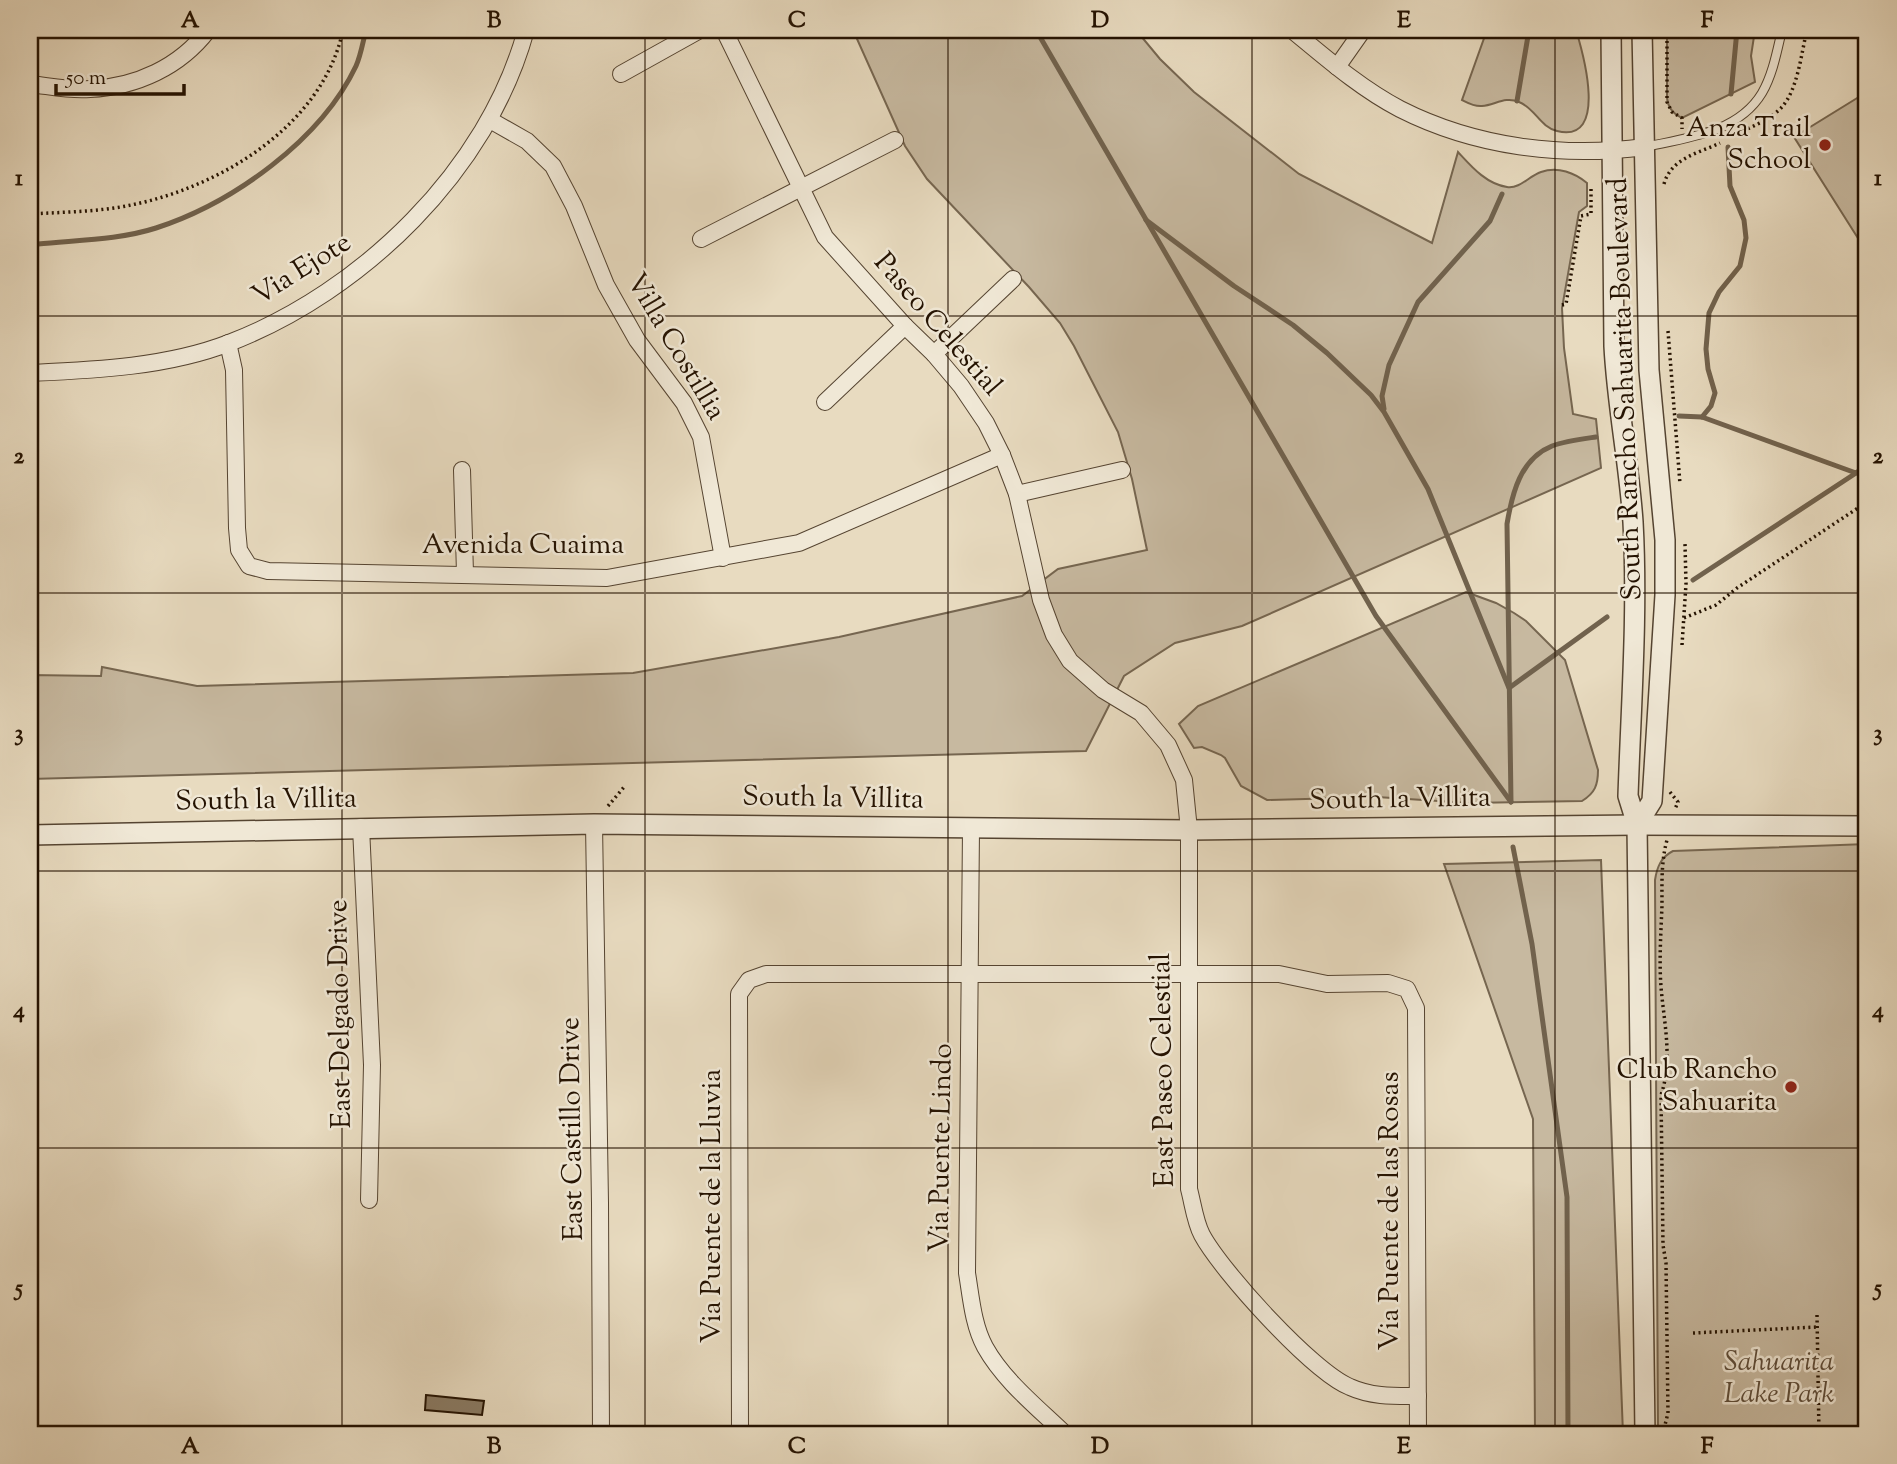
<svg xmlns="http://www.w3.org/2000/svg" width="1897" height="1464" font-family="'Sorts Mill Goudy',serif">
  <rect width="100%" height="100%" fill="#e8dbc0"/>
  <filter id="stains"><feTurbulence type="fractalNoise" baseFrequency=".00286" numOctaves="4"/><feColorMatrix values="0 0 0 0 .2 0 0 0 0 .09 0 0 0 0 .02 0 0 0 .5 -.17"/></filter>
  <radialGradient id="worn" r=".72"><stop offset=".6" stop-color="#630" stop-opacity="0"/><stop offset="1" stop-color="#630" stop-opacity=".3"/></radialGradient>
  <!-- green -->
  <g fill="#c7b9a0" stroke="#766650" stroke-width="2">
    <path d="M853,30H1136L1160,59L1194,92L1299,174L1432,243L1458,152C1471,166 1486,184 1507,187C1520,189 1529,176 1541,172C1558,166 1575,173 1587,183V206L1579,212L1562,308L1564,348L1573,414L1596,419L1601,468L1242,626L1175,643L1124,676L1086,751L30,779V675L101,676L102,667L197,686L633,673L839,637L1022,596L1058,569L1147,550L1132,479L1118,432L1074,346L1060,323L1029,287L927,179L905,146Z"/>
    <path d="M1487,30H1576C1583,53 1609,144 1557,131C1540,127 1535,108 1519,102C1505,96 1495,105 1482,106C1475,107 1468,103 1462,100Z"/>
    <path d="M1667,30H1755L1751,56L1755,82L1682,118C1673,114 1668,108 1667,98Z"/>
    <path d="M1867,92V240L1861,243L1794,137Z"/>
    <path d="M1466,592L1496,603L1514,613L1526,621L1565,660L1598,770C1598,785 1595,793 1582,801L1469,803L1377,797L1267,800L1241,786L1225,758L1221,755L1202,747L1194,748L1179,724L1198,706Z"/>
    <path d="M1867,844V1434H1658L1655,880C1657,867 1661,857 1673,851Z"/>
    <path d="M1601,860L1623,1434H1535L1533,1119L1444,864Z"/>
  </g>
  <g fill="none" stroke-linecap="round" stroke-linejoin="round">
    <!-- stream -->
    <g stroke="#71624d" stroke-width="5">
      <path d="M1036,30L1376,616L1511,802"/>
      <path d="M1731,94L1737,30"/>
      <path d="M1517,101L1529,30"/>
      <path d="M1146,220L1234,286L1293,325L1327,353L1371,395L1384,412L1428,489L1509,688L1607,617"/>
      <path d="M38,244C76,240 119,240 156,228C233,203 321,140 356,66C361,55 363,41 366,30"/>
      <path d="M1384,409L1382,396L1389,365L1418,302L1490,221L1502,194"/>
      <path d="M1679,416L1702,417L1856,473L1867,465"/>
      <path d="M1702,417L1711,406L1715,393L1708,369L1706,349L1709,313L1719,292L1740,266L1746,238L1744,220L1730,186L1728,147"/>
      <path d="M1693,580L1856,473"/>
      <path d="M1511,802L1507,524C1512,494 1520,459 1552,446C1565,441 1582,439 1596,437"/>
      <path d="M1513,847L1532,944L1567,1197L1568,1434"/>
    </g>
  </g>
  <!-- building -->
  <path fill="#8a7b64" stroke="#241201" stroke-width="2" d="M426,1395L484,1401L482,1415L425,1410Z"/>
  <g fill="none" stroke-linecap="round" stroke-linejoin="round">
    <defs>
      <path id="service" d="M1645,147C1686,138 1738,133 1762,93C1773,74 1777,51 1782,30"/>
      <g id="minor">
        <path d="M724,30L825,237L905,326L934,354L961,386L986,423L1002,455L1017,494L1041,600L1054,635L1070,661L1103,690L1141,713L1168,745L1184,780L1189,830V1189C1193,1204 1195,1222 1202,1235C1222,1272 1313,1372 1350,1387C1372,1397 1395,1396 1418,1396"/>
        <path d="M1292,30C1326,58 1360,88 1400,109C1475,147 1562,158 1645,147"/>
        <path d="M1337,67L1363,30"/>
        <path d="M621,74L700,30"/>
        <path d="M30,84C49,86 70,91 90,89C136,87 180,67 208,30"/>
        <path d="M490,120L527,141L553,166L574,206L606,285L637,340L684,403L701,437L723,558"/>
        <path d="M701,239L895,140"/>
        <path d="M228,343L234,370L237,528L239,550L249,566L268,571L607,578L799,543L1002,455"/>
        <path d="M934,354L1013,279"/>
        <path d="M30,373C95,370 167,367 229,343C362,292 488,170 526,30"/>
        <path d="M825,402L905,326"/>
        <path d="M462,470L465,573"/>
        <path d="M1017,494L1122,470"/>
        <path d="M594,824L600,1203L601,1434"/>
        <path d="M361,827L372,1065L369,1200"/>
        <path d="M971,828L967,1273C971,1297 973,1325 985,1347C1004,1381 1037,1407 1065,1434"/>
        <path d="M740,1434L739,994L749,980L766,974H1279L1327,984L1388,983L1407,989L1416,1008L1418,1434"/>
      </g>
      <g id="tertiary">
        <path d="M1611,30L1614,346C1617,405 1629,463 1633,522C1638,613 1631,705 1628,796L1637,825L1645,1434"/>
        <path d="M1637,825L1652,801L1665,595V540L1649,370L1642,30"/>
        <path d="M30,835L594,824L1189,830L1637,825L1867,826"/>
      </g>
    </defs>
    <!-- service casing -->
    <use href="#service" stroke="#554431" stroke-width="10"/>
    <!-- minor casing -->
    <use href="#minor" stroke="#554431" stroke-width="18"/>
    <!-- tertiary casing -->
    <use href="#tertiary" stroke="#554431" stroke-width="22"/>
    <!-- path -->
    <g stroke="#241201" stroke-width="3.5" stroke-dasharray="2 3.5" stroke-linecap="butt">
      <path d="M1667,30V102L1672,112L1682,118V129"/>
      <path d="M1743,131C1756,125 1770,119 1781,108C1798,90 1801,54 1807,30"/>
      <path d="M1664,184C1671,158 1699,153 1720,143"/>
      <path d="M30,214C63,212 98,212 131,205C221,187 323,125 343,30"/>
      <path d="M1562,305L1566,304L1581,216L1591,214V186"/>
      <path d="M1668,331L1680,484"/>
      <path d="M1684,618L1716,605L1737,588L1867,502"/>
      <path d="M1682,645L1686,584L1685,544"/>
      <path d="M1670,792L1678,802L1675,809"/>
      <path d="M608,806L625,786"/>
      <path d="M1817,1315L1819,1434"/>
      <path d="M1693,1333L1817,1327"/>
      <path d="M1664,1429L1668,1413L1666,1263L1663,1245L1661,1095C1673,1060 1664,1023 1661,987C1659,960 1661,932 1662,905C1662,883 1661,862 1667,840"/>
    </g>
    <!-- service -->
    <use href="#service" stroke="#f0e8d6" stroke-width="8"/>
    <!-- minor -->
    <use href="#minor" stroke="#f0e8d6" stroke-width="16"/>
    <!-- tertiary -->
    <use href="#tertiary" stroke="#f0e8d6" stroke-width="19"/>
  </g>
  <!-- grid -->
  <path fill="none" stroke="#241201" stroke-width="2" stroke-opacity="0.55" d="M342,30V1434M645,30V1434M948,30V1434M1252,30V1434M1555,30V1434M30,316H1867M30,593H1867M30,871H1867M30,1148H1867"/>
  <!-- markers -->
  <g fill="#8f2418" stroke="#f0e8d6" stroke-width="2.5">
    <circle cx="1825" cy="145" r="7"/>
    <circle cx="1791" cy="1087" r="7"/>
  </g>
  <g text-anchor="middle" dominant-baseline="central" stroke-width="5" stroke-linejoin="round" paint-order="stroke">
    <!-- poi labels -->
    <g font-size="28" fill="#241201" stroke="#f0e8d6" text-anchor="end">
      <text x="1811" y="129">Anza Trail<tspan x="1811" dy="32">School</tspan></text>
      <text x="1777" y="1071">Club Rancho<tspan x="1777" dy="32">Sahuarita</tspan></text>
    </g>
    <!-- street labels -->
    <g font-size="28" fill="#241201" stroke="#f0e8d6">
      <text transform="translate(302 270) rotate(-32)">Via Ejote</text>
      <text transform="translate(937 325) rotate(49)">Paseo Celestial</text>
      <text transform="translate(675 347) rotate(59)">Villa Costillia</text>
      <text transform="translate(1626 389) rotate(-92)">South Rancho Sahuarita Boulevard</text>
      <text x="523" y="546">Avenida Cuaima</text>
      <text transform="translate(833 799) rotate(1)">South la Villita</text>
      <text transform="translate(1400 800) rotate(-1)">South la Villita</text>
      <text transform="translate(266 801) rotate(-1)">South la Villita</text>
      <text transform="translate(341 1014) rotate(-91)">East Delgado Drive</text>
      <text transform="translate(1164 1070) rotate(-91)">East Paseo Celestial</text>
      <text transform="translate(573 1129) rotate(-91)">East Castillo Drive</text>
      <text transform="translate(942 1148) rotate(-89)">Via Puente Lindo</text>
      <text transform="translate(713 1206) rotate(-90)">Via Puente de la Lluvia</text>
      <text transform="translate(1391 1211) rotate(-90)">Via Puente de las Rosas</text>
    </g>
    <!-- park labels -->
    <g font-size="28" font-style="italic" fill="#5d4c39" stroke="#f0e8d6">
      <text x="1779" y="1363">Sahuarita<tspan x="1779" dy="32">Lake Park</tspan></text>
    </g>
  </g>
  <!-- margin -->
  <rect width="1897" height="1464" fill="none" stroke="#e8dbc0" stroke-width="77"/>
  <!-- scale -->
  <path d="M56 84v10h128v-10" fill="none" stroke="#241201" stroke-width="3.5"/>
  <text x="66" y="84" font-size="21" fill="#241201" stroke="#f0e8d6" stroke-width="5" paint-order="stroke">50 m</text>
  <rect x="38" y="38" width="1820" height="1388" fill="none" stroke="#241201" stroke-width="2.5"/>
  <g font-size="23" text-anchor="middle" font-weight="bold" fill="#241201">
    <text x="190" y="27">A</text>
    <text x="494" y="27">B</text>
    <text x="797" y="27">C</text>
    <text x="1100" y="27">D</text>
    <text x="1404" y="27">E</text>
    <text x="1707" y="27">F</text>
    <text x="19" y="185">1</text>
    <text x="1878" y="185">1</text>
    <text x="19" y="463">2</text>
    <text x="1878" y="463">2</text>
    <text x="19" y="740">3</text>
    <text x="1878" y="740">3</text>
    <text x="19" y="1017">4</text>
    <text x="1878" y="1017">4</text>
    <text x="19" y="1295">5</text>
    <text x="1878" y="1295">5</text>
    <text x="190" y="1453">A</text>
    <text x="494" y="1453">B</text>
    <text x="797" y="1453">C</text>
    <text x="1100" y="1453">D</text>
    <text x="1404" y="1453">E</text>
    <text x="1707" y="1453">F</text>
  </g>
  <rect width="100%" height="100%" filter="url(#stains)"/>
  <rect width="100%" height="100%" fill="url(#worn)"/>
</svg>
